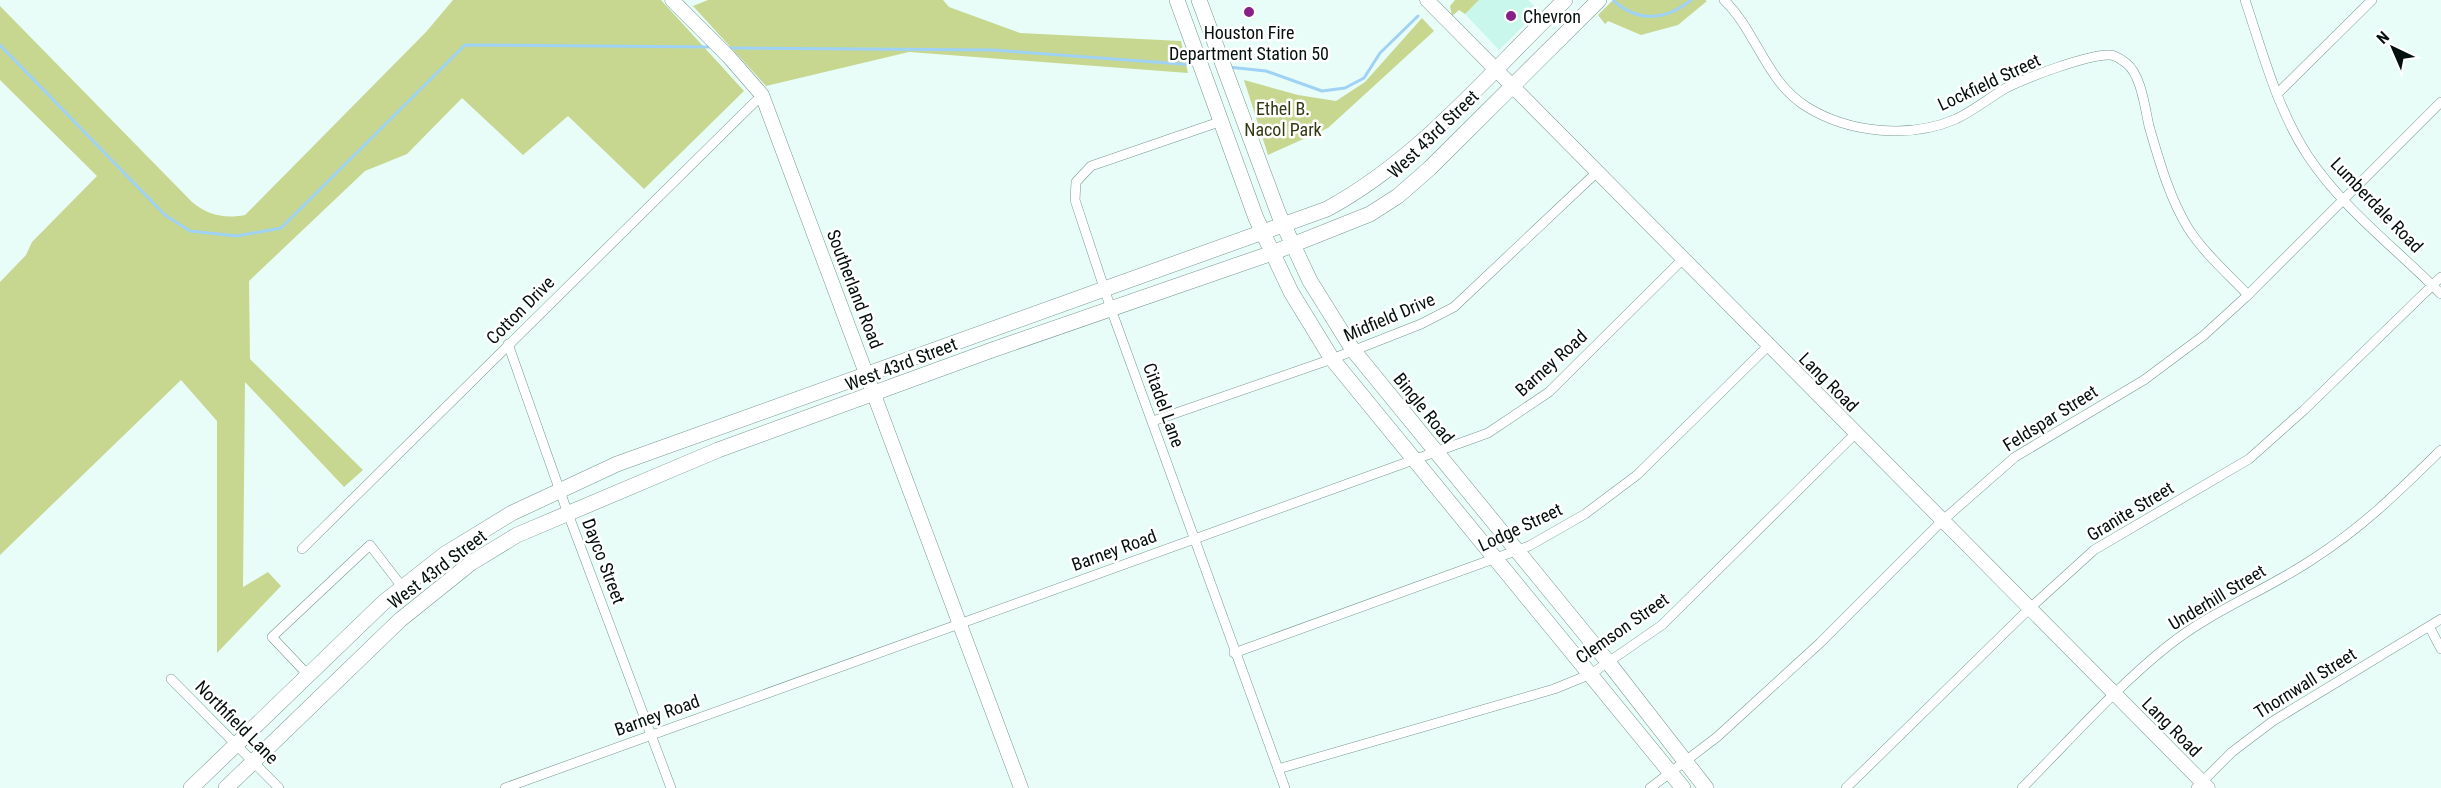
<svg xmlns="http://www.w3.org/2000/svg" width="2441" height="788" font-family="'Roboto Condensed',sans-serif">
  <rect width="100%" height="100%" fill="#e8fdf8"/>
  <!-- built -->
  <path fill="#caf7ec" d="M1479,0H1528L1539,10L1499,50L1465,14Z"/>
  <!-- green -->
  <g fill="#c7d790">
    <path d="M453,0H661L744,91L644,189L568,116L523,155L462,98L407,154L365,171L249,281L250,359L363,470L344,487L245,382L243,587L268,572L281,586L217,653V421L181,380L0,555V282L26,255L32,242L97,176L0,80V6L192,202C208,215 224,219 245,215L426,32Z"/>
    <path d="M708,0H943L949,7L1020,33L1181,41L1188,73L909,52L766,86L693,6Z"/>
    <path d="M1455,0H1479L1465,14L1459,10L1452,16L1450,6Z"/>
    <path d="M1613,0H1705L1707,1L1678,25L1641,35L1608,21L1605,24L1598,15Z"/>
    <path d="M1422,18L1434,31L1328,128L1268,155L1244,80L1298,95L1336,101L1365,82Z"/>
  </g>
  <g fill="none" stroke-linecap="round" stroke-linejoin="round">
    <!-- stream -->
    <g stroke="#9fd2f4" stroke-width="3">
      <path d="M1614,1C1639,23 1667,20 1691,0"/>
      <path d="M0,45L165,215L190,231L237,236L281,228L465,45L712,47"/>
      <path d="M728,48L993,50L1195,65"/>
      <path d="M1228,67L1266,71L1322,91L1345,88L1364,78L1380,53L1418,16"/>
    </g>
    <defs>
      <g id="street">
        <path d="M1724,0C1757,32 1766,82 1807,107C1849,133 1910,139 1956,119C1973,111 1989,98 2006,88C2026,78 2088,54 2110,55C2114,55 2122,60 2126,63C2141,74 2145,108 2149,126C2159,160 2169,197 2188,228C2204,253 2228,274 2248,295"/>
        <path d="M2245,0C2263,53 2277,109 2308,156C2343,209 2397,249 2441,294"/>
        <path d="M2277,94L2372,0"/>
        <path d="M1222,121L1091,166L1076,182L1075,200L1111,309L1285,788"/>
        <path d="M508,344L567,511L671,788"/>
        <path d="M1153,421L1332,359L1421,324L1454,307L1596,173"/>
        <path d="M302,549L762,95"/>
        <path d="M2430,628L2441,649"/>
        <path d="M1234,653L1529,546L1585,514L1637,475L1768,346"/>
        <path d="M308,675L272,637L370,545L403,588"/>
        <path d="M171,679L279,788"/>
        <path d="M1278,769L1554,689L1591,674L1662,625L1855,434"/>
        <path d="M505,788L1488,433L1549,392L1683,259"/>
        <path d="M1650,788L1717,737L1820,643L1942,521L2015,457L2144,380L2203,336L2248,295L2441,102"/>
        <path d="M1846,788L2029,609L2094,550L2249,459L2304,410L2441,277"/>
        <path d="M2022,788C2070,740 2116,687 2169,645C2213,610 2267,590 2313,559C2363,527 2399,491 2441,450"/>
        <path d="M2196,788L2232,752L2273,721L2441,619"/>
      </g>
      <g id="secondary">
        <path d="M672,0L729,57L762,95L1021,788"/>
        <path d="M1427,0L2208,788"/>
      </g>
      <g id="primary">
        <path d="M1177,0L1256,218L1291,292L1332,359L1683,788"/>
        <path d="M1199,0L1279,215L1310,281L1353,350L1608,662L1706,788"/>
        <path d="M191,788L384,602L445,554L512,513L617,464L1327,209C1421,158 1489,73 1565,0"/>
        <path d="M226,788L400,620L471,563L517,535L718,450L992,350L1272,253L1370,214L1398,196L1430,168L1599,0"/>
      </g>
    </defs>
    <!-- street casing -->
    <use href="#street" stroke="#779890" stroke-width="10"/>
    <!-- secondary casing -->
    <use href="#secondary" stroke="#779890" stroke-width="15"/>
    <!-- primary casing -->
    <use href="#primary" stroke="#779890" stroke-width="16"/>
    <!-- street -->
    <use href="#street" stroke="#fff" stroke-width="9"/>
    <!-- secondary -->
    <use href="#secondary" stroke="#fff" stroke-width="14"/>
    <!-- primary -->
    <use href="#primary" stroke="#fff" stroke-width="15"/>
  </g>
  <!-- markers -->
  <g fill="#872087" stroke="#fff" stroke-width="2">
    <circle cx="1249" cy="12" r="6"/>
    <circle cx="1511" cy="16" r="6"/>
  </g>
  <g text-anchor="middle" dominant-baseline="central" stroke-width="5" stroke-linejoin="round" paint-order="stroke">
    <!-- poi labels -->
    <g font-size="18" fill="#04100d" stroke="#fff" text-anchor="start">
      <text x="1523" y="16">Chevron</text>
      <text x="1249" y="32" text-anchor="middle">Houston Fire<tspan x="1249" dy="21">Department Station 50</tspan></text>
    </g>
    <!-- street labels -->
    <g font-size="18" fill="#04100d" stroke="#fff">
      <text transform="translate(1989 82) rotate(-25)">Lockfield Street</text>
      <text transform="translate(1433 134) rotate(-44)">West 43rd Street</text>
      <text transform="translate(2377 205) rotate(46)">Lumberdale Road</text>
      <text transform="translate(855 289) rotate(69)">Southerland Road</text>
      <text transform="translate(520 310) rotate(-45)">Cotton Drive</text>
      <text transform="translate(1389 317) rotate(-23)">Midfield Drive</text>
      <text transform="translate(1551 363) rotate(-42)">Barney Road</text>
      <text transform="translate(901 364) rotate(-21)">West 43rd Street</text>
      <text transform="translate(1829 382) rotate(45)">Lang Road</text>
      <text transform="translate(1164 405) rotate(70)">Citadel Lane</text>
      <text transform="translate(1424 408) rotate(51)">Bingle Road</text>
      <text transform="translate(2050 418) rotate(-32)">Feldspar Street</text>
      <text transform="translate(2130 511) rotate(-31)">Granite Street</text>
      <text transform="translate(1520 527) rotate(-25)">Lodge Street</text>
      <text transform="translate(1114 550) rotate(-20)">Barney Road</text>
      <text transform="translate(604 561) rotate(69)">Dayco Street</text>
      <text transform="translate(437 569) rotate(-37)">West 43rd Street</text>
      <text transform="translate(2217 597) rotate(-31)">Underhill Street</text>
      <text transform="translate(1622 628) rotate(-35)">Clemson Street</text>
      <text transform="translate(2305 683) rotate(-32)">Thornwall Street</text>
      <text transform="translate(657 715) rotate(-20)">Barney Road</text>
      <text transform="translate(237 722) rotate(45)">Northfield Lane</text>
      <text transform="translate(2172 727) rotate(45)">Lang Road</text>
    </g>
    <!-- park labels -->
    <g font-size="18" fill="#343b14" stroke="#fff">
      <text x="1283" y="108">Ethel B.<tspan x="1283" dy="21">Nacol Park</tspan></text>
    </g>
  </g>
  <!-- north arrow -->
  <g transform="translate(2393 48) rotate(316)" stroke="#ffffff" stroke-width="4.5" paint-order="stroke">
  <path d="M0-4.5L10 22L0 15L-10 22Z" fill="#04100d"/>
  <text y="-9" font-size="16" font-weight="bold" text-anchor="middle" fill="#04100d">N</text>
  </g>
</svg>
